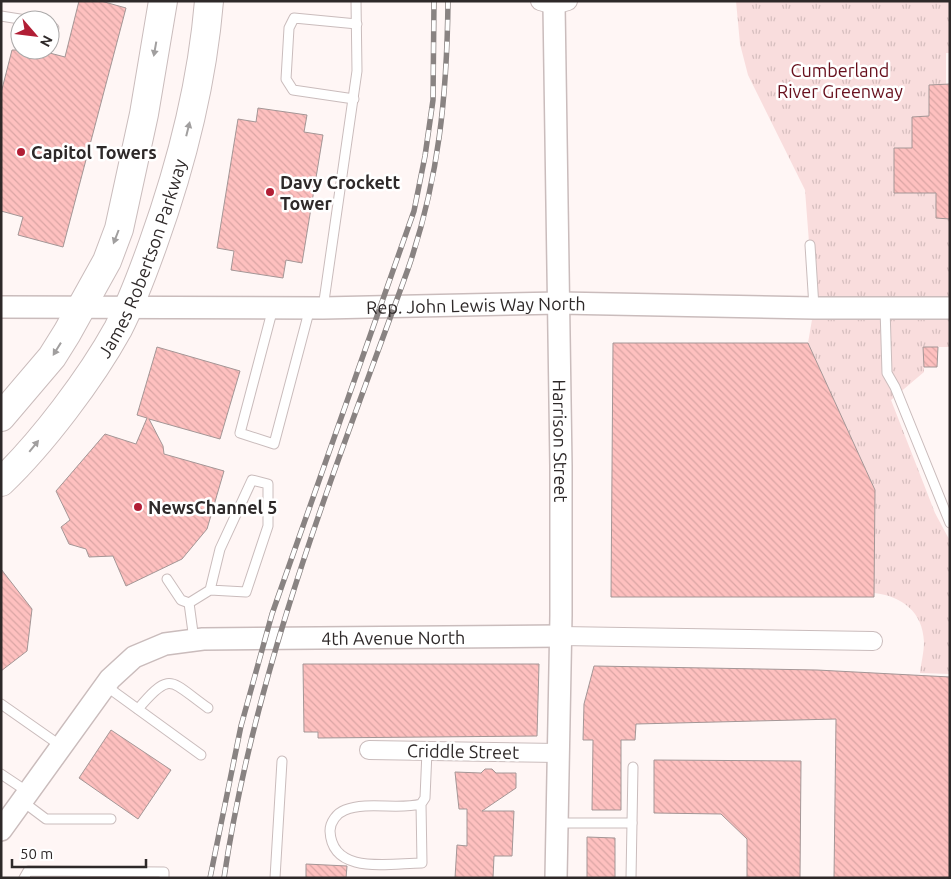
<svg xmlns="http://www.w3.org/2000/svg" width="951" height="879" font-family="Ubuntu,sans-serif">
  <defs>
    <pattern id="grass-tufts" width="24" height="20" patternUnits="userSpaceOnUse" patternTransform="scale(1.25)"><rect width="24" height="20" fill="#f9dddd"/><path d="M3 7l-1-3M5 7V3M7 7l1-3M15 17l-1-3M17 17v-4M19 17l1-3" fill="none" stroke="#d6bebe"/></pattern>
    <pattern id="building-back-hatch" width="6" height="6" patternUnits="userSpaceOnUse" patternTransform="scale(1.25)"><rect width="6" height="6" fill="#fec0bf"/><path d="M-1 5l2 2M0 0l6 6M5-1l2 2" fill="none" stroke="#daa5a4"/></pattern>
  </defs>
  <rect width="100%" height="100%" fill="#fff6f5"/>
  <!-- grass -->
  <path fill="url(#grass-tufts)" d="M736,1H950V53H946V84L929,85V117H912V148H894V192L936,193V218L950,219V347H924V372L891,400L935,513L950,541V674L920,673C921,663 924,653 924,642C923,612 902,596 874,593L875,490L808,343L814,308L805,190L748,75L740,44Z"/>
  <!-- building -->
  <g fill="url(#building-back-hatch)" stroke="#a49696">
    <path d="M79,1H101L126,8L63,247L18,235L23,217L1,211V93L12,50H38L65,57Z"/>
    <path d="M950,84V219L936,218V193H894V148H912V117L929,116V85Z"/>
    <path d="M258,108L307,115L304,132L323,135L302,263L286,260L283,278L231,270L234,251L217,248L238,119L256,122Z"/>
    <path d="M613,343H808L875,490L874,597H611Z"/>
    <path d="M157,347L240,371L220,439L149,419L163,446L164,454L224,471L207,529L182,559L126,586L113,556L89,557L86,549L69,544L61,527L70,520L56,491L105,434L136,444L147,418L137,415Z"/>
    <path d="M923,347H938L937,367H924Z"/>
    <path d="M1,569L32,609L27,651L1,671Z"/>
    <path d="M303,664H539L537,736L318,738V732H304Z"/>
    <path d="M594,666L817,670L950,677V878H834L836,719L636,724L635,740H621V810H592L593,740H583L584,704Z"/>
    <path d="M111,730L171,770L138,819L79,778Z"/>
    <path d="M654,760L801,761L800,878H747V839L721,814L654,813Z"/>
    <path d="M485,769H492L496,773H516V788L482,811H514L512,856H494L493,878H455L457,845L467,846V809H459L455,772L481,773Z"/>
    <path d="M587,837L615,838V878H587Z"/>
    <path d="M306,864L347,866L346,878H306Z"/>
  </g>
  <g fill="none" stroke-linecap="round" stroke-linejoin="round">
    <defs>
      <g id="service">
        <path d="M1,16L26,20"/>
        <path d="M50,27L54,28"/>
        <path d="M354,99L293,90L286,79L289,28L294,18L357,24"/>
        <path d="M810,245L814,307"/>
        <path d="M273,308L240,433L274,444L310,308"/>
        <path d="M323,308L357,71L356,1"/>
        <path d="M885,308L887,373L895,387L950,523"/>
        <path d="M167,579L181,600L189,603"/>
        <path d="M194,640L189,603L210,590L246,592L268,526V484L252,480L220,549L210,590"/>
        <path d="M106,686L201,755"/>
        <path d="M1,704L61,746"/>
        <path d="M138,709C171,670 170,681 208,708"/>
        <path d="M1,774L28,792"/>
        <path d="M22,801L46,819H111"/>
        <path d="M421,804L422,863C391,863 332,876 330,831C330,822 337,813 345,810C368,801 397,810 421,804L425,798L427,751"/>
        <path d="M556,823H632"/>
        <path d="M24,878L28,871L164,872V878"/>
        <path d="M275,878L282,761"/>
        <path d="M631,878L633,767"/>
      </g>
      <g id="minor">
        <path d="M540,1L554,5L568,1"/>
        <path d="M561,636L873,641"/>
        <path d="M369,750L558,753"/>
      </g>
      <g id="tertiary">
        <path id="s1" d="M554,5L561,466V615L556,878"/>
        <path id="s2" d="M1,307L323,308L560,303L814,308H950"/>
        <path id="s3" d="M1,830L110,679L134,657L165,644L203,639L561,636"/>
      </g>
      <g id="primary">
        <path d="M1,417L52,357L67,333L107,261L119,229L144,114L163,1"/>
        <path id="s4" d="M1,482C42,443 91,378 118,329C132,302 143,272 153,244C181,166 202,85 209,1"/>
      </g>
    </defs>
    <!-- service casing -->
    <use href="#service" stroke="#cabcbc" stroke-width="11"/>
    <!-- minor casing -->
    <use href="#minor" stroke="#cabcbc" stroke-width="20"/>
    <!-- tertiary casing -->
    <use href="#tertiary" stroke="#cabcbc" stroke-width="24"/>
    <!-- primary casing -->
    <use href="#primary" stroke="#cabcbc" stroke-width="30"/>
    <!-- service -->
    <use href="#service" stroke="#fff" stroke-width="9"/>
    <!-- minor -->
    <use href="#minor" stroke="#fff" stroke-width="18"/>
    <!-- tertiary -->
    <use href="#tertiary" stroke="#fff" stroke-width="21"/>
    <!-- primary -->
    <use href="#primary" stroke="#fff" stroke-width="28"/>
    <defs>
      <g id="rail">
        <path d="M210,878L241,726L272,614L414,211L425,156L433,100L434,1"/>
        <path d="M224,878C255,667 336,468 408,269C439,179 447,95 448,1"/>
      </g>
    </defs>
    <!-- rail casing -->
    <use href="#rail" stroke="#898382" stroke-width="5.5"/>
    <!-- rail -->
    <use href="#rail" stroke="#fff" stroke-width="4" stroke-dasharray="11" stroke-linecap="butt"/>
  </g>
  <!-- one-way arrows -->
  <defs><path id="oneway-solid" d="M-6-.8H1V-3.2L6.5 0L1 3.2V.8H-6Z" transform="scale(1.25)"/></defs>
  <g fill="#a19f9f">
    <use href="#oneway-solid" transform="translate(155 49) rotate(100)"/>
    <use href="#oneway-solid" transform="translate(188 129) rotate(-76)"/>
    <use href="#oneway-solid" transform="translate(116 237) rotate(111)"/>
    <use href="#oneway-solid" transform="translate(57 349) rotate(122)"/>
    <use href="#oneway-solid" transform="translate(34 446) rotate(-51)"/>
  </g>
  <!-- markers -->
  <g fill="#b11e35" stroke="#fff" stroke-width="2">
    <circle cx="21" cy="152" r="5"/>
    <circle cx="270" cy="192" r="5"/>
    <circle cx="138" cy="507" r="5"/>
  </g>
  <g text-anchor="middle" dominant-baseline="central" stroke-width="5" stroke-linejoin="round" paint-order="stroke">
    <!-- park labels -->
    <g font-size="18" fill="#670f1c" stroke="#fff">
      <text x="840" y="70">Cumberland<tspan x="840" dy="21">River Greenway</tspan></text>
    </g>
    <!-- poi labels -->
    <g font-size="18" font-weight="bold" fill="#2e2929" stroke="#fff" text-anchor="start">
      <text x="31" y="152">Capitol Towers</text>
      <text x="280" y="182">Davy Crockett<tspan x="280" dy="21">Tower</tspan></text>
      <text x="148" y="507">NewsChannel 5</text>
    </g>
    <!-- street labels -->
    <g font-size="18" fill="#2e2929" stroke="#fff">
      <text stroke="none"><textPath href="#s4" startOffset="268">James Robertson Parkway</textPath></text>
      <text stroke="none"><textPath href="#s2" startOffset="475">Rep. John Lewis Way North</textPath></text>
      <text stroke="none"><textPath href="#s1" startOffset="436">Harrison Street</textPath></text>
      <text stroke="none"><textPath href="#s3" startOffset="481">4th Avenue North</textPath></text>
      <text transform="translate(463 751) rotate(1)">Criddle Street</text>
    </g>
  </g>
  <!-- border -->
  <rect width="951" height="879" fill="none" stroke="#2e2929" stroke-width="5"/>
  <!-- north arrow -->
  <g transform="translate(35 35) rotate(118)"><circle r="24" fill="#ffffff" stroke="#aba9a9"/>
  <path d="M0-4L9 19L0 12L-9 19Z" fill="#b11e35"/>
  <text y="-8" font-size="14" font-weight="bold" text-anchor="middle" fill="#2e2929">N</text>
  </g>
  <!-- scale -->
  <path d="M12 859v8h134v-8" fill="none" stroke="#2e2929" stroke-width="2.5"/>
  <text x="20" y="859" font-size="15" fill="#2e2929" stroke="#ffffff" stroke-width="4" paint-order="stroke">50 m</text>
</svg>
